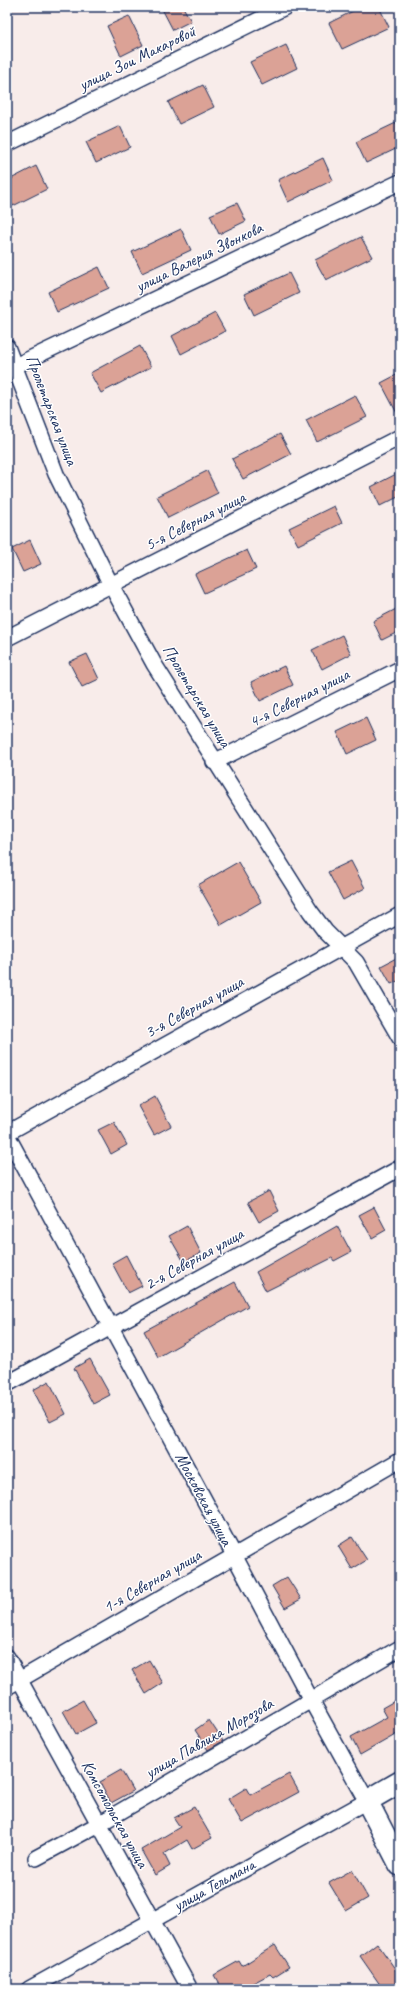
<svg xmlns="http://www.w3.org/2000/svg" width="407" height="1996" font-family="Caveat,sans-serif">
  <rect width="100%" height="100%" fill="#f8ecea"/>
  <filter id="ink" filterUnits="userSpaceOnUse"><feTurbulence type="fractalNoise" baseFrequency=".025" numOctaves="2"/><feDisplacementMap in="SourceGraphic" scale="8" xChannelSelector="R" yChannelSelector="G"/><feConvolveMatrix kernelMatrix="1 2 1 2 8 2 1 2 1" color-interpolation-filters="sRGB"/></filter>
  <g filter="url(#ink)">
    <!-- building -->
    <g fill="#dba296" stroke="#1b2f5e">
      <path d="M161,7H183L191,21L173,30Z"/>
      <path d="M361,7H379L389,27L342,49L329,23Z"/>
      <path d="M129,16L143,45L121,56L107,26Z"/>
      <path d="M286,45L297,68L262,85L250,62Z"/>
      <path d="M203,85L214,107L179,124L168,102Z"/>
      <path d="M400,121V147L366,163L356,142Z"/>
      <path d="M120,126L130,147L96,163L86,142Z"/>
      <path d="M323,158L333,180L288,202L278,180Z"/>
      <path d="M36,166L47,189L13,206L7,194V181Z"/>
      <path d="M237,203L246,221L219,234L210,215Z"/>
      <path d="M181,229L191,250L142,273L132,252Z"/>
      <path d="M361,237L372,257L326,280L315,260Z"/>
      <path d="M99,267L109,288L57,312L48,292Z"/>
      <path d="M289,273L299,293L254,315L244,294Z"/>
      <path d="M215,313L225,331L181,354L172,336Z"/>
      <path d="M140,346L151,367L101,393L90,373Z"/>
      <path d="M400,373V419L381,383Z"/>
      <path d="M355,395L367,417L317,442L306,420Z"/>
      <path d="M280,434L291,454L243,479L232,459Z"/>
      <path d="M207,471L218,493L168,518L157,496Z"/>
      <path d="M400,472V496L380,506L371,487Z"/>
      <path d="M334,506L342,523L298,545L289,528Z"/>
      <path d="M30,540L41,564L23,572L12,549Z"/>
      <path d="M247,550L256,569L204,593L195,574Z"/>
      <path d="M400,607V631L382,640L373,621Z"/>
      <path d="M342,635L351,654L322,669L312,650Z"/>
      <path d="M87,654L99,679L82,687L69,662Z"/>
      <path d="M284,666L293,685L260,701L251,682Z"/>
      <path d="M366,718L376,740L347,754L337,732Z"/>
      <path d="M351,861L365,888L343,900L328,872Z"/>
      <path d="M238,862L261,902L221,925L198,885Z"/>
      <path d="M400,956V980L391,984L381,966Z"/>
      <path d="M155,1096L171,1126L154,1135L138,1106Z"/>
      <path d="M114,1122L127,1145L111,1154L98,1130Z"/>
      <path d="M269,1191L279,1211L259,1222L248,1202Z"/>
      <path d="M374,1207L386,1230L372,1238L359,1215Z"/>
      <path d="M187,1226L201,1253L184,1262L169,1236Z"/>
      <path d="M337,1226L351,1252L334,1261L332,1258L266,1291L256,1272Z"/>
      <path d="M126,1255L142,1286L128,1293L112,1263Z"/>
      <path d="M235,1282L248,1306L158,1357L144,1331Z"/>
      <path d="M90,1359L110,1395L93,1404L74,1368Z"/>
      <path d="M49,1381L66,1414L50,1422L33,1390Z"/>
      <path d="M352,1537L367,1560L352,1569L338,1546Z"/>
      <path d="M287,1577L301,1599L285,1608L272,1586Z"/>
      <path d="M149,1660L163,1683L146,1694L132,1670Z"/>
      <path d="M83,1700L96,1723L76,1734L63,1711Z"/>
      <path d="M396,1700L400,1706V1740L397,1734L360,1755L351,1737L387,1717L382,1708Z"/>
      <path d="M209,1720L223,1741L208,1750L195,1730Z"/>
      <path d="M121,1770L133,1791L111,1803L100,1782Z"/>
      <path d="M289,1774L299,1792L242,1823L228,1799L246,1788L250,1795Z"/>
      <path d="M194,1807L212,1838L192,1849L187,1840L164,1854L170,1866L155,1875L141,1850L180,1827L174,1818Z"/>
      <path d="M352,1870L368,1898L346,1911L329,1883Z"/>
      <path d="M377,1943L400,1976V1989H383L360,1956Z"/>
      <path d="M275,1945L289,1967L273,1977L270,1974L242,1989H222L214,1975L239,1961L242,1966Z"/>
    </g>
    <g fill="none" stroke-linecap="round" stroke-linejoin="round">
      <defs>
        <g id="street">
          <path d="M7,144L285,7"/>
          <path d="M7,347L56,474L111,585L154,664L310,911L325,931L356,962L400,1038"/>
          <path d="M15,366L400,182"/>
          <path d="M7,638L400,437"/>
          <path d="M214,762L400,669"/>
          <path d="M7,1133L400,915"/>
          <path d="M7,1135L234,1555L311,1700L367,1801L29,1989"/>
          <path d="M7,1384L400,1168"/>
          <path d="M7,1657L190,1989"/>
          <path d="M7,1687L400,1460"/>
          <path d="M36,1858L99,1824L400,1648"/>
        </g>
        <path id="secondary" d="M400,1782L367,1801L400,1865"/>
      </defs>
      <!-- street casing -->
      <use href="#street" stroke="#1b2f5e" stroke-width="18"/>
      <!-- secondary casing -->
      <use href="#secondary" stroke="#1b2f5e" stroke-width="24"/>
      <!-- street -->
      <use href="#street" stroke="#fff" stroke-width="15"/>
      <!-- secondary -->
      <use href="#secondary" stroke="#fff" stroke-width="21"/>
    </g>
  </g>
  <g text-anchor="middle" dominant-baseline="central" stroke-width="3" stroke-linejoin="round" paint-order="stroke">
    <!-- street labels -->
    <g font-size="17" fill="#1b2f5e" stroke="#fff">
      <text transform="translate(137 58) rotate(-26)">улица Зои Макаровой</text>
      <text transform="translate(199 257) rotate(-26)">улица Валерия Звонкова</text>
      <text transform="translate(52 410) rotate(69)">Пролетарская улица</text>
      <text transform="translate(195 521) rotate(-27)">5-я Северная улица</text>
      <text transform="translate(197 696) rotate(59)">Пролетарская улица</text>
      <text transform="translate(299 698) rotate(-27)">4-я Северная улица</text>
      <text transform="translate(194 1007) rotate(-29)">3-я Северная улица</text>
      <text transform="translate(194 1259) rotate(-29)">2-я Северная улица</text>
      <text transform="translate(204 1499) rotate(62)">Московская улица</text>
      <text transform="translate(152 1581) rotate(-30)">1-я Северная улица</text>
      <text transform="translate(209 1738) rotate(-30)">улица Павлика Морозова</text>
      <text transform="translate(115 1814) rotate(61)">Комсомольская улица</text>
      <text transform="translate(214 1885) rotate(-29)">улица Тельмана</text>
    </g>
  </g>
  <!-- margin -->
  <rect width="407" height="1996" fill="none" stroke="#fff" stroke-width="24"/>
  <rect x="12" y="12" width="383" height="1972" fill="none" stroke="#1b2f5e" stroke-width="1.5" filter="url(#ink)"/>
</svg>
